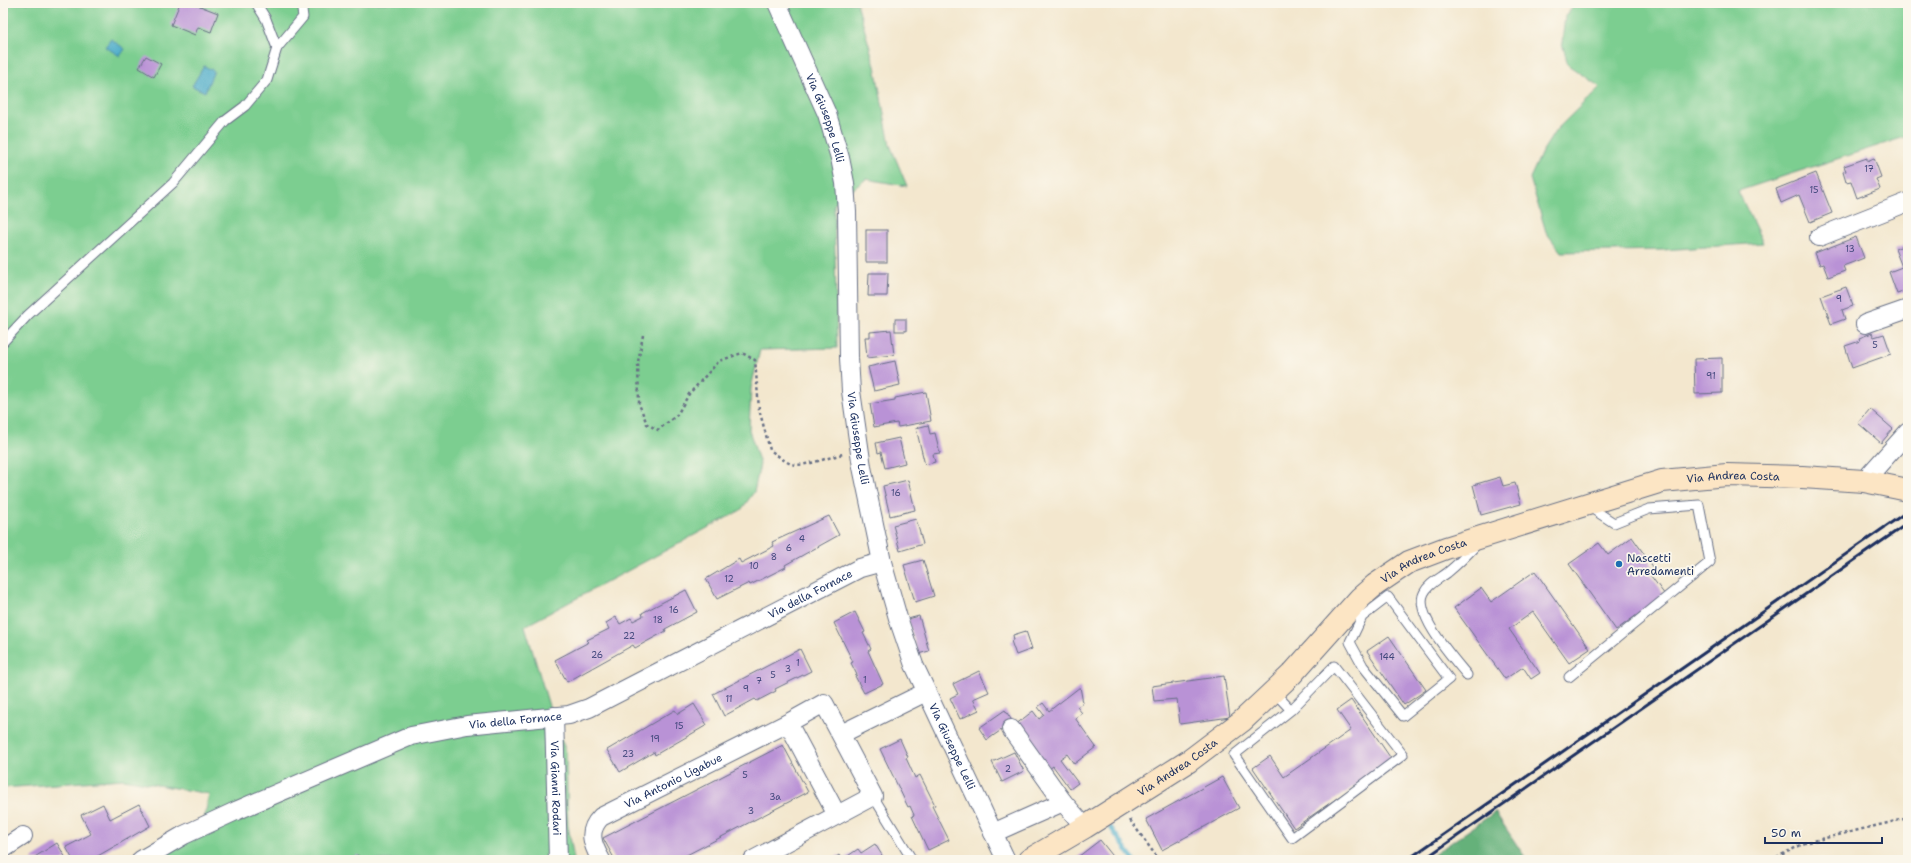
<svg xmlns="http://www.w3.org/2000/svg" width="1911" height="863" font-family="'Shantell Sans',sans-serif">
  <rect width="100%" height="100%" fill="#fbf7ec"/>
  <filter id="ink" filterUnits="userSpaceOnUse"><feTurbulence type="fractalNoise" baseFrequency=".025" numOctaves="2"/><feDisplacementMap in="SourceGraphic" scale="8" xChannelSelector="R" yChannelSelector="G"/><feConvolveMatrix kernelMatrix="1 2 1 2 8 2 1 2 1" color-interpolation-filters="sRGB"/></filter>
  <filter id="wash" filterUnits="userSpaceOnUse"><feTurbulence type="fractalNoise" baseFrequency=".012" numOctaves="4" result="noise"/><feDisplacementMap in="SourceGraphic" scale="16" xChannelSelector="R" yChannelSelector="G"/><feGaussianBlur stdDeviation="0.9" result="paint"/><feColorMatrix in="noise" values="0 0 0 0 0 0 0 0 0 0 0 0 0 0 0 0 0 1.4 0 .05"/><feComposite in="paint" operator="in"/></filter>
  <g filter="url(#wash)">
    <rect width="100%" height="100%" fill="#f3e7ce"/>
    <!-- green -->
    <g fill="#7cce90" stroke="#4c7e77">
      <path d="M3,3H857L875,66L890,145L907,186L866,179L834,204L837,348L760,350L751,388L749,430L760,464L754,492L741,510L525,626L549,706L566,752L568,825L574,860H133L203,826L209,794L123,779L3,788Z"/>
      <path d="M1577,3H1908V136L1738,191L1763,243L1663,250L1561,252L1546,232L1530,178L1542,152L1556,130L1600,87L1568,65L1562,43L1565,16Z"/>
    </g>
    <!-- forest -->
    <path fill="#65b17a" stroke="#40706c" d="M1495,812L1527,860H1426Z"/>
    <!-- water -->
    <g fill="#4aabc9" stroke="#326d94">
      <path d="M111,39L125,49L120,56L105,47Z"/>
      <path d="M204,66L214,71L205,92L192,86Z"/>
    </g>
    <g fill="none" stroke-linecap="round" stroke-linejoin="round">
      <!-- stream -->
      <path stroke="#4aabc9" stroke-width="4.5" d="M1111,828L1134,860"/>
    </g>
    <g id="blocks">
      <!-- building -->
      <g fill="#b992d6">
        <path d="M180,3H192L218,13L211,32L198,27L195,35L171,25Z"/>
        <path d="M146,56L161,64L154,77L139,68Z"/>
        <path d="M1867,158V161L1874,158L1881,177L1876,179L1880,189L1857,198L1851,181L1846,182L1843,172L1846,171L1844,166Z"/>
        <path d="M1816,173L1832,213L1810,222L1799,195L1781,203L1776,189Z"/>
        <rect x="866" y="230" width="21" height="32"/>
        <path d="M1856,237L1864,258L1843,266L1845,271L1828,277L1823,264L1820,265L1815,253Z"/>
        <path d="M1908,244V290L1897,294L1889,272L1902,267L1895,249Z"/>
        <path d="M869,273H888L887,296H868Z"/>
        <path d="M1846,287L1853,306L1842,310L1845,319L1831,324L1821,296Z"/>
        <rect x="895" y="319" width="11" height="12"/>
        <path d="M891,330L894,355L867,358L865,337H870V332Z"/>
        <path d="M1872,333L1874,337L1884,334L1891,354L1852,368L1845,346L1860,341L1859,338Z"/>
        <path d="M1722,358V393L1695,394L1694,359Z"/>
        <path d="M895,361L900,385L874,391L868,367Z"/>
        <path d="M926,392L931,421L898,427L897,423L874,427L870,404L895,400V398Z"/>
        <path d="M1870,409L1893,429L1881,443L1858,423Z"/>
        <path d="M928,425L930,434L935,433L940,453L933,454L935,462L925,465L916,428Z"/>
        <path d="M899,438L905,463L885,468L881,452L878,453L876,443Z"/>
        <path d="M1500,477L1503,486L1515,483L1521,504L1481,515L1473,485Z"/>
        <path d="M908,480L915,510L890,516L883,486Z"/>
        <path d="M829,516L839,535L785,565L786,567L750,585L749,583L717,599L706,579L739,559L741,563L774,546L772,542Z"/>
        <path d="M916,519L923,544L900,551L893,525Z"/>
        <path d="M1632,537L1654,568L1648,572L1665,595L1616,630L1569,564L1599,543L1608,555Z"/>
        <path d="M923,560L934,596L915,602L904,565Z"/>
        <path d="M1535,571L1590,649L1569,663L1533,612L1509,629L1540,673L1531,679L1523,667L1505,679L1454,608L1481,588L1491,602Z"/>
        <path d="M686,590L697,612L665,629L666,631L635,648L633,645L567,682L555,660L589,642L587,640L609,629L606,623L616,617L620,624L631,618L633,621L643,616L642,613Z"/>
        <path d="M855,612L865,632L863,633L871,649L868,651L883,684L864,693L855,676L857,675L851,663L853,662L834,623Z"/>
        <path d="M919,616L929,651L918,654L908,619Z"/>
        <path d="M1026,631L1032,649L1016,655L1011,641L1014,640L1013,635Z"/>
        <path d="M1389,636L1426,690L1404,705L1367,651Z"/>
        <path d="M800,649L811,671L775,689L776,691L757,701L755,699L724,716L713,694Z"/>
        <path d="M979,671L989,692L973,699L979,710L960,719L950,698L958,694L953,684Z"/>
        <path d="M1224,676L1230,717L1180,724L1177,699L1154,701L1152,686Z"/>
        <path d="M1080,687L1083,703L1077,707L1082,713L1075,718L1096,747L1074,764L1067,754L1060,759L1078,783L1070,789L1053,766L1049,769L1015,725L1033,711L1039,719L1044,715L1038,707L1043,703L1049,711Z"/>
        <path d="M1351,700L1392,760L1294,828L1253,768L1270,756L1284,777L1351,730L1337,710Z"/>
        <path d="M694,704L707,725L655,755L654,752L620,772L607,750L675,710L678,714Z"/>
        <path d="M1005,710L1013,722L987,740L979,728Z"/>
        <path d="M900,739L908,757L906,758L915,778L920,775L935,805L932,806L949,840L928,850L912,816L914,815L910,806L908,807L880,749Z"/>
        <path d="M783,745L808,792L677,860H615L603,838Z"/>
        <path d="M1014,752L1024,771L1002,782L992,762Z"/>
        <path d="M1222,777L1239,808L1162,850L1146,819Z"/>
        <path d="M103,804L110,819L139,804L150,826L96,857L97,859L95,860H73L66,847L91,834L81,815Z"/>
        <path d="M1100,840L1116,860H1074Z"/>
        <path d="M57,843L67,860H30Z"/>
        <path d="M875,844L885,860H832L839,855L842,860L858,849L861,853Z"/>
        <path d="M358,855L361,860H349Z"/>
      </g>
    </g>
  </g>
  <g filter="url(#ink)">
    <use href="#blocks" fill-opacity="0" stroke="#676f85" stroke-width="1"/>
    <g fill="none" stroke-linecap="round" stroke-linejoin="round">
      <defs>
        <g id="service">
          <path d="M277,48L303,17L301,3"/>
          <path d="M3,342L28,315L173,183L225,121L245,106L267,80L277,48L266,19L256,3"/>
          <path d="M1348,611L1362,617L1388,597L1449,679L1403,716L1363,666L1350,642L1362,617"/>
          <path d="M1467,675C1454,659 1413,614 1424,593C1428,584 1439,579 1447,573C1458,564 1468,554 1478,543"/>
          <path d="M1569,677L1710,562L1699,505L1649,509L1614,523L1588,506"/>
          <path d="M1273,691L1291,710L1334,666L1403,755L1292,838L1234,755L1291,710"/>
          <path d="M873,796L911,858"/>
        </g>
        <g id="minor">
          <path id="s1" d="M777,3L827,114L840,158L845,183L847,212L849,358L851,391L862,467L882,562L898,618L914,665L1006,860"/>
          <path d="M1819,237L1908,202"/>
          <path d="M1865,324L1908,309"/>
          <path d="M1864,481L1908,432"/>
          <path id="s2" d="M554,716L558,860"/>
          <path d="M788,723L837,815"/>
          <path d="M1011,729L1063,802L1085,827"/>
          <path d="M841,734L926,692"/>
          <path d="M993,833L1063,802"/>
          <path d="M3,849L23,836"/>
          <path id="s3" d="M141,860L184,835L238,810L411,736L467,725L569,715L589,708L860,568L882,562"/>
          <path id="s4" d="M601,860C592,844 587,831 601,817L788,723L824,703L873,796L753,860"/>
        </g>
        <g id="secondary">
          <path id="s5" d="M1029,860L1085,827L1189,761L1242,721L1292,674L1360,598L1375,585L1409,562L1446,548L1662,481L1727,475L1802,477L1864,481L1908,490"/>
        </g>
      </defs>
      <!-- service casing -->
      <use href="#service" stroke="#676f85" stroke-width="11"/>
      <!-- minor casing -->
      <use href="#minor" stroke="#676f85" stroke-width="20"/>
      <!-- secondary casing -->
      <use href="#secondary" stroke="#676f85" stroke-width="24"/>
      <!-- path -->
      <g stroke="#676f85" stroke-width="2.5" stroke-dasharray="3 3" stroke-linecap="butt">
        <path d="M643,335L638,362L639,404L647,424L658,430L677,415L689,394L719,361L742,353L755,360L759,409L770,450C776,454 784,461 791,464C805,468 830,456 844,454"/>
        <path d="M1130,820L1159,860"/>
        <path d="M1771,860L1805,843L1908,818"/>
      </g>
      <!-- service -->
      <use href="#service" stroke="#fff" stroke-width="9"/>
      <!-- minor -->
      <use href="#minor" stroke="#fff" stroke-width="18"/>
      <!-- secondary -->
      <use href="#secondary" stroke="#fce5c4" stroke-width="22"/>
      <!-- rail -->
      <g stroke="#1b2f5e" stroke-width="3">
        <path d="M1407,860L1908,511"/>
        <path d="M1423,860L1908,523"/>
      </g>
    </g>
  </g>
  <!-- markers -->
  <circle fill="#1f6fb2" stroke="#fbf7ec" stroke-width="1.5" cx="1619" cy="564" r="4"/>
  <g text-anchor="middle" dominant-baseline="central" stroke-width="3.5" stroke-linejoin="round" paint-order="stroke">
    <!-- number labels -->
    <g font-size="9" fill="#42487c">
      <text x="1869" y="169">17</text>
      <text x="1814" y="190">15</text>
      <text x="1850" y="249">13</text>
      <text x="1839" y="299">9</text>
      <text x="1875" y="345">5</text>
      <text x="1711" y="376">91</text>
      <text x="896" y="493">16</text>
      <text x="802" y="539">4</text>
      <text x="789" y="548">6</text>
      <text x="774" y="557">8</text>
      <text x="754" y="566">10</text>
      <text x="729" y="579">12</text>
      <text x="674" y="610">16</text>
      <text x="658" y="620">18</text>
      <text x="629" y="636">22</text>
      <text x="597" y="655">26</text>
      <text x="1387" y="657">144</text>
      <text x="798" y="663">1</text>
      <text x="788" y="669">3</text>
      <text x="773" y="675">5</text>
      <text x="865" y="680">1</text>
      <text x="759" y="681">7</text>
      <text x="746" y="689">9</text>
      <text x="729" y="699">11</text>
      <text x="679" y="726">15</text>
      <text x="655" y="739">19</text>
      <text x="628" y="754">23</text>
      <text x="1008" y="769">2</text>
      <text x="745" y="775">5</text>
      <text x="775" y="797">3a</text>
      <text x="751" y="811">3</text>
    </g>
    <!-- street labels -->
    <g font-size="11" fill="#1b2f5e" stroke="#fbf7ec">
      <text stroke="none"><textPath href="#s1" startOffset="125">Via Giuseppe Lelli</textPath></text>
      <text stroke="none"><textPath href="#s1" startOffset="449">Via Giuseppe Lelli</textPath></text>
      <text stroke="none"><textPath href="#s5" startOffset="823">Via Andrea Costa</textPath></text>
      <text stroke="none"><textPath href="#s5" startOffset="500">Via Andrea Costa</textPath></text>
      <text stroke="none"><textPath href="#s3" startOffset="727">Via della Fornace</textPath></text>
      <text stroke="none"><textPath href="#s3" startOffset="403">Via della Fornace</textPath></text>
      <text stroke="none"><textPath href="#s1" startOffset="773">Via Giuseppe Lelli</textPath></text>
      <text stroke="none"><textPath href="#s5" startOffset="175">Via Andrea Costa</textPath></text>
      <text stroke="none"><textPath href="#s4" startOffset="128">Via Antonio Ligabue</textPath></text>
      <text stroke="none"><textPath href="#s2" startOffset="72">Via Gianni Rodari</textPath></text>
    </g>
    <!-- poi labels -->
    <g font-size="11" fill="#1b2f5e" stroke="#fbf7ec" text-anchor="start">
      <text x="1627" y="558">Nascetti<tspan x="1627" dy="13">Arredamenti</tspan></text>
    </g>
  </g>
  <!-- margin -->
  <rect width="1911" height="863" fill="none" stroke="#fbf7ec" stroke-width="16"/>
  <!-- scale -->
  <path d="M1765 837v6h117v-6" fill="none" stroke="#1b2f5e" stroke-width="2"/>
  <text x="1771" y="837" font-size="12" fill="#1b2f5e" stroke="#fbf7ec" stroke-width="3" paint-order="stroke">50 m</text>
</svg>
